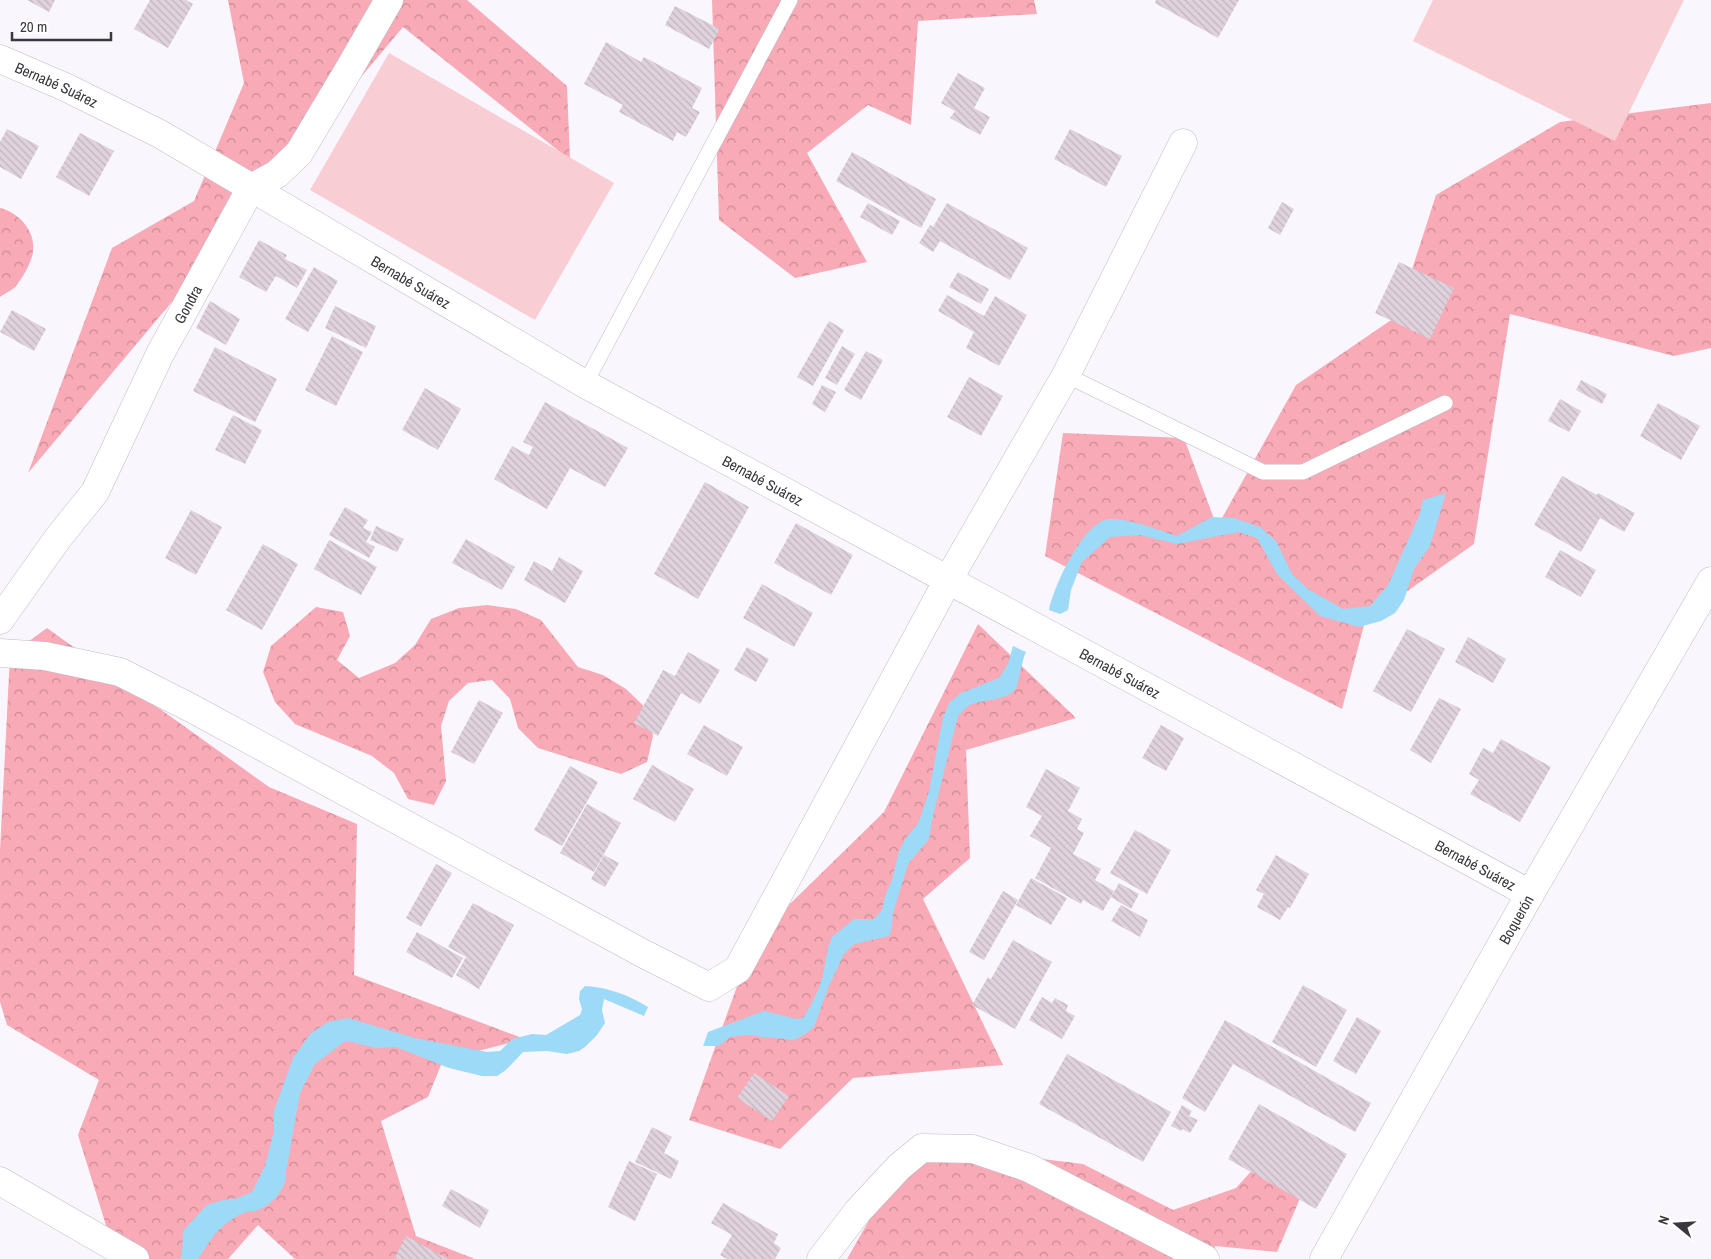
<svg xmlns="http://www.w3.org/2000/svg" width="1711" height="1259" font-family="'Archivo Narrow',sans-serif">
  <defs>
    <pattern id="forest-crowns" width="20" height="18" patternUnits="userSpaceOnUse" patternTransform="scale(1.25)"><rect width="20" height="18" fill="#f8aab6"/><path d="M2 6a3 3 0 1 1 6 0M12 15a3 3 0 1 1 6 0" fill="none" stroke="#ca8b95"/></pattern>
    <pattern id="building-back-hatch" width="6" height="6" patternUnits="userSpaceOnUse" patternTransform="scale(1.25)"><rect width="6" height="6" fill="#dfd2dc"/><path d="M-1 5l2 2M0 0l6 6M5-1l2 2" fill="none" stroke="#c0b5be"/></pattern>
  </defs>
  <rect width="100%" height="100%" fill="#f9f7fd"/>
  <!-- forest -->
  <g fill="url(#forest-crowns)">
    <path d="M228,0H467L567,86L570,160L403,27L28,473L112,248L194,201L244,83Z"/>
    <path d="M712,0H1034L1037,14L918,21L911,125L868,105L807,153L867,262L795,278L719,220Z"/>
    <path d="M1711,103V348L1674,356L1510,314L1474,544L1365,621L1342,709L1045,556L1063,433L1184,438L1217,527L1296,385L1397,316L1436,195L1560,122Z"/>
    <path d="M0,208C18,212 36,231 33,251C32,262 23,277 16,286C13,290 5,293 0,297Z"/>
    <path d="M487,605L516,609L541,620L578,667L603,675L626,689L649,711L653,736L647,762L621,774L538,748L518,728L510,699L492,680L468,683L449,701L441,726L446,781L434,805L408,799L394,773L372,756L295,724L275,702L263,672L271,646L316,607L343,612L350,636L337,660L359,678L395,663L415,645L431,619L459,608Z"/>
    <path d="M978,624L1076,718L966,750L970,858L923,899L1003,1065L853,1078L780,1149L689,1120L754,939L884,812Z"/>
    <path d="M47,628L269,787L357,824L354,975L525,1039L443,1060L428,1097L381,1121L416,1236L475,1259H295L258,1225L228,1259H139L109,1235L78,1135L99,1080L7,1025L0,1002V851L10,655Z"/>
    <path d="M913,1143L1083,1164L1173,1210L1236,1188L1277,1143L1311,1173L1277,1252L1215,1246L1214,1259H847Z"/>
  </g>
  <!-- garden -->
  <g fill="#f8cdd3">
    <path d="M1433,0H1684L1615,141L1413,41Z"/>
    <path d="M389,53L614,183L535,320L310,190Z"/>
  </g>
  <!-- water -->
  <g fill="#9ddaf8">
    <path d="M1446,493L1430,546L1414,569L1404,600L1395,613L1381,621L1359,627L1320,616L1277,574L1257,538L1238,532L1177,544L1140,535L1110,537L1082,562L1071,590L1068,610L1060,614L1049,610C1054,586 1081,528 1105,520C1121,515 1160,531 1177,536L1212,517L1234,518L1260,527L1276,541L1292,574L1308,589L1343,609L1370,606L1388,585L1419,516L1423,500Z"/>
    <path d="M1013,646L1026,652C1021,662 1019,686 1015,690C1004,701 984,699 970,705C966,707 962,712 958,716L933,816L929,839L908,864L893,913L892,927L889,936L854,944L844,954L828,988L814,1027L804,1035L793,1040L746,1035L737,1036L730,1037L719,1046H703L708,1032L764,1011L797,1019L803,1018L811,1005L819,988L823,975L828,948L832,937L854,919H874L882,910L885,896L892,880L899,851L906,838L919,822L929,791L943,718L949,703L961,693L999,678L1008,664Z"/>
    <path d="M585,986C608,987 628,995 648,1007L644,1016L604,999L602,1010L605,1023L597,1035L585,1047L579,1051L567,1054L547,1051L523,1052L506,1070L497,1076H482L449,1068L396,1047L377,1048L351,1042H344L315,1064L300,1093L286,1172C287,1188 273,1204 258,1210C254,1212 255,1210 251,1211C243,1212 233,1218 227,1223C213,1233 207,1246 198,1259H180L182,1255L183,1231L207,1205L223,1200L238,1198L252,1192L265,1166L274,1131V1111L293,1058L311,1033L328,1022L348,1018L415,1038L487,1052L500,1051L512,1039L532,1034L546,1035L580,1015L582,1009L579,999L580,991Z"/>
  </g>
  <!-- building -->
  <g fill="url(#building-back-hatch)">
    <path d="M27,0H55L49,12Z"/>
    <path d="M150,0H186L193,4L168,48L134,29Z"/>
    <path d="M1156,0H1239L1218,38L1155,3Z"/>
    <path d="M675,6L720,29L709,49L665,25Z"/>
    <path d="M606,42L641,62L644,57L702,88L692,108L700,112L686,137L677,132L673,141L619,112L623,105L584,84Z"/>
    <path d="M958,73L985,88L974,108L990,117L980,135L950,118L955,111L941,103Z"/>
    <path d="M7,129L39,146L21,179L0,167V142Z"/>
    <path d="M1070,129L1122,156L1106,187L1054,159Z"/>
    <path d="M80,133L114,151L89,196L56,177Z"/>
    <path d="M852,152L936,199L921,228L836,181Z"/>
    <path d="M1282,202L1294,209L1280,235L1268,228Z"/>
    <path d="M868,203L900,221L892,235L860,217Z"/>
    <path d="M947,203L1028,248L1010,280L940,241L933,252L919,243L930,225L933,227Z"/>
    <path d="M259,240L287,255L285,259L307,270L297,288L276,276L266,292L239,277Z"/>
    <path d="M1399,262L1454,288L1430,339L1375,313Z"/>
    <path d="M314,267L338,281L308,332L285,319Z"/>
    <path d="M958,272L989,289L981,304L949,287Z"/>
    <path d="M947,295L984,316L995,296L1027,315L999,366L966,348L974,332L938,311Z"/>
    <path d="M210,301L240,319L226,345L196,328Z"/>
    <path d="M335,306L376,326L366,348L325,328Z"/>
    <path d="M12,310L46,329L34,351L0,332Z"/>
    <path d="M829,321L844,330L813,386L797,377Z"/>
    <path d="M332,336L363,352L336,406L305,390Z"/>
    <path d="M842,346L855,354L837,385L825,378Z"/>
    <path d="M215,347L277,379L255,422L193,391Z"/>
    <path d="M866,351L883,360L861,400L844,390Z"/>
    <path d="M969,377L1003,396L981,436L947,417Z"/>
    <path d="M1581,380L1607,394L1602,404L1576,390Z"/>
    <path d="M822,385L836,392L825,412L812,404Z"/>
    <path d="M425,388L461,409L438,450L402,430Z"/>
    <path d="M1560,399L1581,411L1569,432L1548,421Z"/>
    <path d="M545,402L628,448L605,487L570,468L547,509L494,479L512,446L529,455L533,447L523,442Z"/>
    <path d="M1658,403L1700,426L1681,460L1640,436Z"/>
    <path d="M233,415L262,430L245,464L215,450Z"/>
    <path d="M1562,476L1597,495L1598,493L1635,513L1624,532L1600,518L1581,552L1534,525Z"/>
    <path d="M705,482L749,507L698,599L654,574Z"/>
    <path d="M345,507L368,520L363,528L372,532L366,542L375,547L369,558L329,535Z"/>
    <path d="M191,510L222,527L196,575L165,558Z"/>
    <path d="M796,523L853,555L831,595L774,563Z"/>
    <path d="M376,526L404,539L397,552L370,540Z"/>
    <path d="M466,539L515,567L502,590L452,563Z"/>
    <path d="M329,540L377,567L361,595L314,569Z"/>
    <path d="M263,544L298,564L262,630L226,610Z"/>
    <path d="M1560,550L1596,570L1581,597L1545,577Z"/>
    <path d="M559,557L583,571L565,603L524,580L534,561L552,571Z"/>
    <path d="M762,584L813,613L794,647L743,618Z"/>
    <path d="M1407,629L1445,649L1411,712L1373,691Z"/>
    <path d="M1468,637L1506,659L1493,683L1455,662Z"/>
    <path d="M747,647L769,659L756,682L734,670Z"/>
    <path d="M688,652L720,670L700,704L681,693L658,736L634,723L663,670L675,676Z"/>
    <path d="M1439,698L1461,709L1431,763L1410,750Z"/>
    <path d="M479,700L503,713L474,764L451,752Z"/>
    <path d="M704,725L743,747L727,776L687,754Z"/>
    <path d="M1161,725L1184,738L1166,771L1142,758Z"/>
    <path d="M1501,739L1551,767L1520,822L1470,794L1479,780L1469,774L1483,748L1493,753Z"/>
    <path d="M652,765L694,789L675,822L633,799Z"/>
    <path d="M570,766L598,782L562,846L534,830Z"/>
    <path d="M1046,769L1080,788L1068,811L1082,819L1077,829L1084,833L1073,854L1101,869L1095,880L1114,891L1103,911L1083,900L1081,904L1035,878L1051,848L1030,836L1042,816L1026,807Z"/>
    <path d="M587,804L621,823L594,872L560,853Z"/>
    <path d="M1135,830L1171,850L1147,894L1110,873Z"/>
    <path d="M604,855L619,863L605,887L591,879Z"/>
    <path d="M1276,855L1309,874L1290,908L1288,907L1280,920L1257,907L1264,894L1256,890Z"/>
    <path d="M436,864L452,873L421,927L406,918Z"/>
    <path d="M1031,878L1067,898L1051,925L1016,905Z"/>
    <path d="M1119,883L1139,894L1131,909L1111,897Z"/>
    <path d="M1003,891L1018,900L984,960L969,952Z"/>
    <path d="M473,903L514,925L479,989L456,975L466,957L448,947Z"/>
    <path d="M1121,905L1148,920L1140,937L1111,921Z"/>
    <path d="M417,932L463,958L452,978L406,952Z"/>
    <path d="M1013,940L1052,962L1015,1029L972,1005L988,977L991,979Z"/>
    <path d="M1303,985L1347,1010L1316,1067L1272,1042Z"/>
    <path d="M1042,997L1052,1003L1055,998L1068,1005L1066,1011L1075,1016L1062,1039L1029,1020Z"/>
    <path d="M1357,1017L1381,1031L1356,1074L1333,1061Z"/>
    <path d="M1225,1020L1371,1103L1355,1132L1233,1064L1205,1112L1182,1098Z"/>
    <path d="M1067,1054L1171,1112L1143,1162L1039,1104Z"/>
    <path d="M754,1073L789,1096L772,1121L737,1098Z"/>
    <path d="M1259,1104L1347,1154L1316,1209L1228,1159Z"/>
    <path d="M1182,1105L1192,1111L1189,1116L1198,1120L1190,1133L1182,1129L1181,1131L1171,1126Z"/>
    <path d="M652,1127L672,1137L664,1153L679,1161L671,1179L635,1162Z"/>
    <path d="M629,1161L657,1174L635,1221L608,1207Z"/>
    <path d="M451,1189L489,1210L480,1228L442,1206Z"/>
    <path d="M723,1203L778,1234L774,1243L781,1248L775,1259H727L720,1255L732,1235L711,1223Z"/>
    <path d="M406,1236L448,1259H394Z"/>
  </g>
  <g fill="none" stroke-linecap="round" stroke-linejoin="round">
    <defs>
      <g id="lane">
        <path d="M1066,375L1263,472H1303L1445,403"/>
        <path d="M585,384L790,0"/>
      </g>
      <g id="street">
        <path id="s1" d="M0,59L65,87L160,134L585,384L1530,894"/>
        <path id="s2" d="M0,620L58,538L95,492L160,354L251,188L277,174L299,153L348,71L389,0"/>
        <path d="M0,653L45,656L120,672L193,709L644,954L709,987L738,969L948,580L1066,375L1183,143"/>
        <path d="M0,1181L135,1259"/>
        <path d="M821,1259L858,1211L899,1167L922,1148L973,1149L1029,1168L1205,1259"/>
      </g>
      <g id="secondary">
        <path id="s3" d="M1324,1259L1530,894L1711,581"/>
      </g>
    </defs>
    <!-- lane casing -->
    <use href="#lane" stroke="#c0bbca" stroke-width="16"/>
    <!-- street casing -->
    <use href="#street" stroke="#c0bbca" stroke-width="29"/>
    <!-- secondary casing -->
    <use href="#secondary" stroke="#c0bbca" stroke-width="29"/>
    <!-- lane -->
    <use href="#lane" stroke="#fff" stroke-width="15"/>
    <!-- street -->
    <use href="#street" stroke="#fff" stroke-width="28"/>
    <!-- secondary -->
    <use href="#secondary" stroke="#fff" stroke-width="28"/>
  </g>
  <g text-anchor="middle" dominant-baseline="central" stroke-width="4" stroke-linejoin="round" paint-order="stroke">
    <!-- street labels -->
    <g font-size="15" fill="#3a383e" stroke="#fff">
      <text stroke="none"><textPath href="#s1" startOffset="62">Bernabé Suárez</textPath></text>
      <text stroke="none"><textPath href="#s1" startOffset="468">Bernabé Suárez</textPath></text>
      <text stroke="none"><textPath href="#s2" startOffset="369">Gondra</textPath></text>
      <text stroke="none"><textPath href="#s1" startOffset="872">Bernabé Suárez</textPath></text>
      <text stroke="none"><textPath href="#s1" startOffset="1278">Bernabé Suárez</textPath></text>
      <text stroke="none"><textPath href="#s1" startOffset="1682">Bernabé Suárez</textPath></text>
      <text stroke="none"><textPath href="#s3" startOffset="390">Boquerón</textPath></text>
    </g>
  </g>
  <!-- north arrow -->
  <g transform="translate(1676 1224) rotate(288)" stroke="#ffffff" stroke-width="4" paint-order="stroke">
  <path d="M0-4L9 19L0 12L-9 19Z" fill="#3a383e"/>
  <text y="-8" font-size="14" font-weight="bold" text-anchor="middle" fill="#3a383e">N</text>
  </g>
  <!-- scale -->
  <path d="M12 32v8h99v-8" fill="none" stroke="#3a383e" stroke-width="2.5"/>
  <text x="20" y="32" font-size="15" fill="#3a383e" stroke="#ffffff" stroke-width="4" paint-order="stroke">20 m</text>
</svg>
